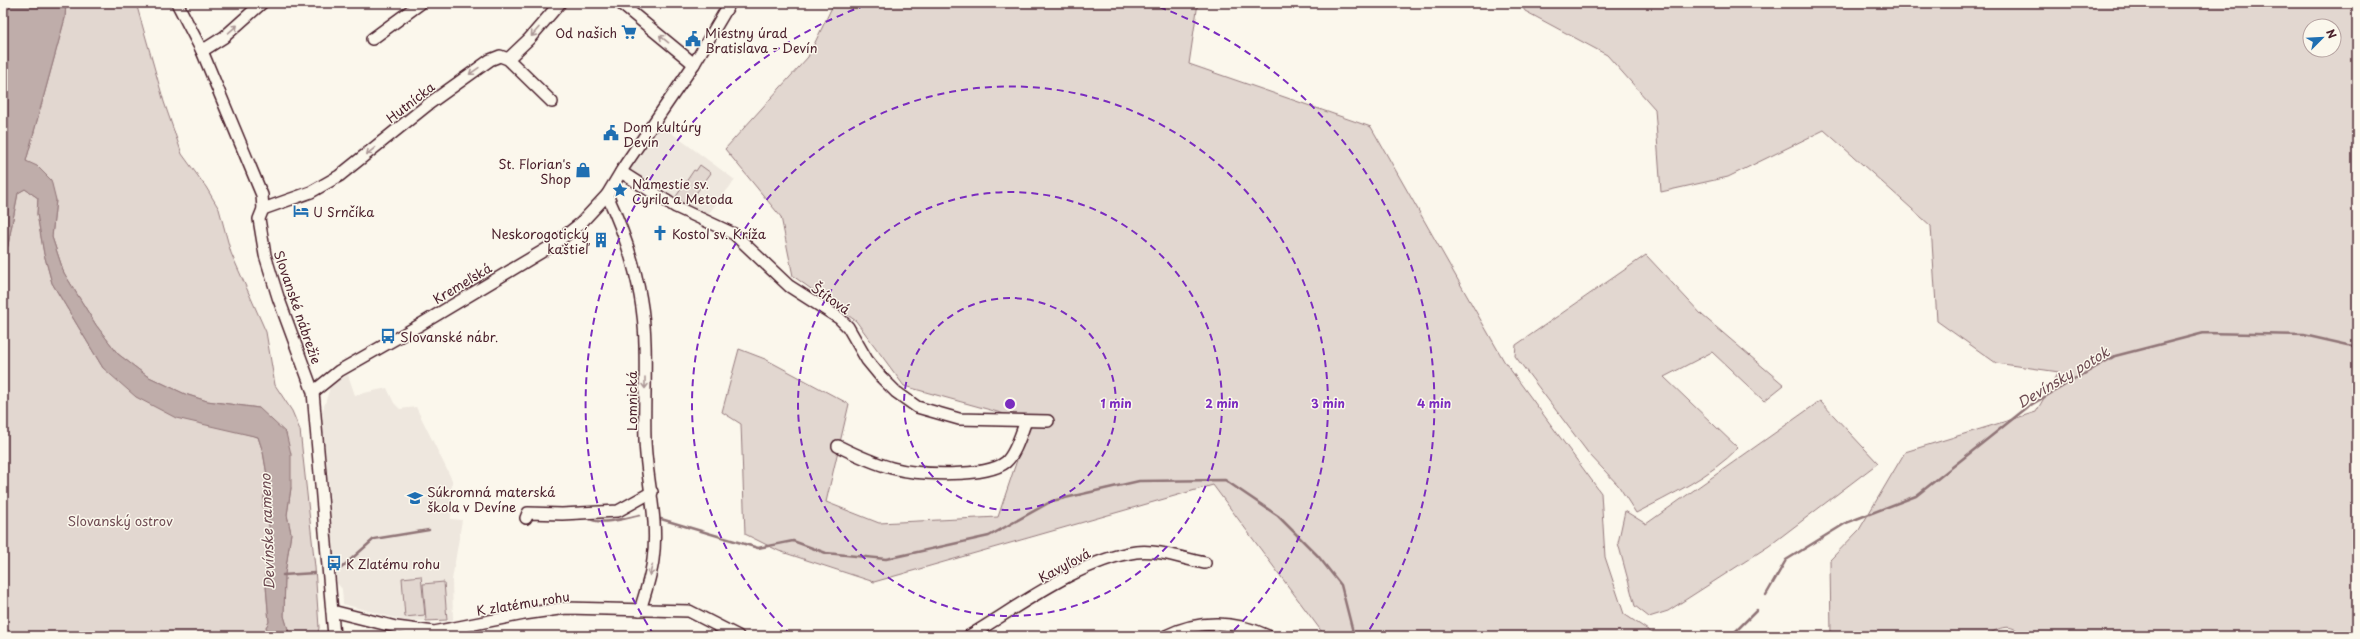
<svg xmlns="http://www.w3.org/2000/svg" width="2360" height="639" font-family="'Playpen Sans',sans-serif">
  <rect width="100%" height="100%" fill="#fbf7ec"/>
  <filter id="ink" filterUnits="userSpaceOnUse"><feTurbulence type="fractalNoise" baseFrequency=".025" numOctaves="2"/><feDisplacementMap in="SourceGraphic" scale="8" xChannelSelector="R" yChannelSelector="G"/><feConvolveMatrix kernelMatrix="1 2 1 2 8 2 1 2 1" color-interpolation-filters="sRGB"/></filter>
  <g filter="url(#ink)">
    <!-- built -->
    <g fill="#eee7de">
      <path d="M662,126L735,180L706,217L670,200L629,171Z"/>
      <path d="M348,375L355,395L387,388L394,403L400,409L416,407L452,480L451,519L462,520L452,580L453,620L406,621L343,604L342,589L337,583L322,413L331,384Z"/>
    </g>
    <!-- green -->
    <g fill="#e2d7d0" stroke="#967b7e" fill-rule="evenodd">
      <path d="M66,3H136L164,102L182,154L206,187L219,209L231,253L266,332L275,385L292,411L300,430L315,567L319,628L317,636H290L284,616L285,574L291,533L287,515L291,488L259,408L207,401L185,394L147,376L118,354L96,325L64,273L52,237L56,200L26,161L65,18Z"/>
      <path d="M834,3H1198L1189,64L1371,127L1504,361L1601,493L1605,557L1624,614L1657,636H1325L1213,485L874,582L779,551L745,534L741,424L722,412L739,349L765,359L849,404L826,502L879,523L998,517L1030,421L904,386L856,321L793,276L781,217L725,149L808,57Z"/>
      <path d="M1520,3H2357V636H2025C2009,622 2001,627 1985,636H1831L1830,560L1859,530L1905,452L2036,412L2059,372L1996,363L1937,321L1931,226L1824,130L1728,177L1661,192L1655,109L1607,55L1525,11ZM2310,26H2334V50H2310Z"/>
      <path d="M700,165L711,173L686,207L673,201L694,170L696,171Z"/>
      <path d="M25,189L38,198L37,214L44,254L52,283L103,368L221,427L258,437L263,452L267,475L263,506L273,539L265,574L269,622L266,627L270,636H3V271L18,193Z"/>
      <path d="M1646,255L1702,315L1784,385L1764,401L1712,352L1664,377L1738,448C1711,476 1671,495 1636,513L1618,485L1589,454L1515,356L1516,345Z"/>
      <path d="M1820,401L1878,463L1769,546L1668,611L1649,617L1635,606L1618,543L1625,511L1646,524Z"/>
      <path d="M421,576L425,615L405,617L402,578Z"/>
      <path d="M444,582L447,620L426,621L423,584Z"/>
    </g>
    <!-- water -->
    <path fill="#bfadaa" stroke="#907477" d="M3,3H66L65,18L26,161L37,166L51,180L56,200L52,237L64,273L96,325L118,354L147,376L185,394L207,401L259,408L286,433L291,454V488L287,515L291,533L285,574L284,616L290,636H270L266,627L269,622L265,574L273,539L263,506L267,475L263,452L258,437L176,418L136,397L103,368L52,283L44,254L37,214L38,198L25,189L18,193L3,271Z"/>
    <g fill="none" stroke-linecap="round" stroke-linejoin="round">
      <!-- stream -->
      <g stroke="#907477" stroke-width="2.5">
        <path d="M587,518C601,526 625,518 640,515"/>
        <path d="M661,519L758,548L793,541L826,553L886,559L989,536L1052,501L1139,481L1225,480L1278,516L1318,556L1341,585L1354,636"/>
        <path d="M339,570L374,539L429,530"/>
        <path d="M283,575L315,573"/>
        <path d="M1766,595L1786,560L1846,523L1916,496L2029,406L2115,356L2204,333L2304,335L2357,347"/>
        <path d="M1731,636L1757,610"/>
      </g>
      <defs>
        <g id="minor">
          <path d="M177,3L202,51L262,195L263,209L259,219L265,255L278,297L313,392L334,636"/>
          <path d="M620,3L694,64"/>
          <path d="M372,39L421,3"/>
          <path d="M202,51L224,37L262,3"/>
          <path d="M508,59L529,39L560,3"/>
          <path d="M621,172L676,207L734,234L789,286L839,318L848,327L867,360L881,377L896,392L917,407L959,419L1048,421"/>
          <path d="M607,195C629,242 644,293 645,344C646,376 644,407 645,439C646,479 659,519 653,560C651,576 645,594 640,610"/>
          <path d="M263,209L311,192L339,176L430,103L490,60L500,56L508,59L552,102"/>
          <path d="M313,392L339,371L418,326L553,245L581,223L607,195L625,165L694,64L730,3"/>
          <path d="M838,446C856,455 873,463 892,468C917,475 986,478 1006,462C1016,453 1021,433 1026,421"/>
          <path d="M526,518L528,513L562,514L618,511L652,492"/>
          <path d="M332,611L396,627L434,632L524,614L566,608L689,611L738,636"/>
          <path d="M969,636C1016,608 1082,559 1136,552C1157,549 1184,559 1205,563"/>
          <path d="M1166,636C1199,619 1236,621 1268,636"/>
        </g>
      </defs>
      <!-- minor casing -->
      <use href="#minor" stroke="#4a1f2b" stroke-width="14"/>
      <!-- minor -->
      <use href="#minor" stroke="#fbf7ec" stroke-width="11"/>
    </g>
    <!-- one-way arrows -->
    <defs><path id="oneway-shaft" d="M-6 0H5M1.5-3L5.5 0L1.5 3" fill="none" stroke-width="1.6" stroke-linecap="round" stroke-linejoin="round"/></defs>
    <g stroke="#ab9695">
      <use href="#oneway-shaft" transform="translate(233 29) rotate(-41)"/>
      <use href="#oneway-shaft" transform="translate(535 32) rotate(131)"/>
      <use href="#oneway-shaft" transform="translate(664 39) rotate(-141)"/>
      <use href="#oneway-shaft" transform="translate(474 71) rotate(145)"/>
      <use href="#oneway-shaft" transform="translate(371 151) rotate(140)"/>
      <use href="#oneway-shaft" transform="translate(645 383) rotate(90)"/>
      <use href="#oneway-shaft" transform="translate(651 570) rotate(105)"/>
    </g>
  </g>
  <!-- distance rings -->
  <g fill="none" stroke="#7b2cbf" stroke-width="2" stroke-dasharray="7 5">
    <circle cx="1010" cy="404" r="106"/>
    <circle cx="1010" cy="404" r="212"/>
    <path d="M791 635A318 318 0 1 1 1229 635"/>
    <path d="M654 635A424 424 0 0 1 872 3M1148 3A424 424 0 0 1 1366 635"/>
  </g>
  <!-- icons -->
  <defs>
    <symbol id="supermarket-bare" viewBox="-9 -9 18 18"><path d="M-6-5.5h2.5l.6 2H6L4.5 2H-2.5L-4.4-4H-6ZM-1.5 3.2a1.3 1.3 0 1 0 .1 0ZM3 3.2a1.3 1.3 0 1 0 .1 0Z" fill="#1f6fb2" stroke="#fbf7ec" stroke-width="2.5" paint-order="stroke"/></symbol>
    <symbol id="civic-bare" viewBox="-9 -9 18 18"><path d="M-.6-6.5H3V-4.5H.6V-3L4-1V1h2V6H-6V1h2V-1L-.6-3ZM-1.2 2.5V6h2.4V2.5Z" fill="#1f6fb2" stroke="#fbf7ec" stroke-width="2.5" paint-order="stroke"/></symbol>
    <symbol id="shop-bare" viewBox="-9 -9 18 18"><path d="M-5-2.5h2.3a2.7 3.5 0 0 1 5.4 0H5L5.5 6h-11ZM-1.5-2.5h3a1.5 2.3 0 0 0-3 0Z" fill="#1f6fb2" stroke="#fbf7ec" stroke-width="2.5" paint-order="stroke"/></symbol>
    <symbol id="sight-bare" viewBox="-9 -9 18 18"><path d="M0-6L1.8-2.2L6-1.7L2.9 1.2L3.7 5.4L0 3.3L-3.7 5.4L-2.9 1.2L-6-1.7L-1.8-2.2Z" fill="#1f6fb2" stroke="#fbf7ec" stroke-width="2.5" paint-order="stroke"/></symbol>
    <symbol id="hotel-bare" viewBox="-9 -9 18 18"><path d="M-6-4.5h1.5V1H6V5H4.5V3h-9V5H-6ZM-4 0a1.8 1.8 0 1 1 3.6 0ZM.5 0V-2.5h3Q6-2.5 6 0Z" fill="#1f6fb2" stroke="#fbf7ec" stroke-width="2.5" paint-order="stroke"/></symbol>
    <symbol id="church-bare" viewBox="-9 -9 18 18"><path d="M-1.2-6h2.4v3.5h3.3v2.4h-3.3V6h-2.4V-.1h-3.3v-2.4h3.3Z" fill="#1f6fb2" stroke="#fbf7ec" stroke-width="2.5" paint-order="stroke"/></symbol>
    <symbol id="building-bare" viewBox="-9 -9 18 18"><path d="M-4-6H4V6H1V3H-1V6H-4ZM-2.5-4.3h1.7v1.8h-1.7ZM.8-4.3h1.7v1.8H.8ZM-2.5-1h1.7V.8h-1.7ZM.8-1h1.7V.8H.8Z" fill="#1f6fb2" stroke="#fbf7ec" stroke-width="2.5" paint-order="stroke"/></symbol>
    <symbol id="bus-bare" viewBox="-9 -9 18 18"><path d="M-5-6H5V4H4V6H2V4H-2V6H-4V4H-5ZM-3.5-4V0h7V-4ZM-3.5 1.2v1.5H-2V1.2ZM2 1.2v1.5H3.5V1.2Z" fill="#1f6fb2" stroke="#fbf7ec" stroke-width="2.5" paint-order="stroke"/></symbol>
    <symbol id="school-bare" viewBox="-9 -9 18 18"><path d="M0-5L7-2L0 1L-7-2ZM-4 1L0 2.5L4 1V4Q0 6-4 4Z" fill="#1f6fb2" stroke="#fbf7ec" stroke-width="2.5" paint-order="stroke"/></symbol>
  </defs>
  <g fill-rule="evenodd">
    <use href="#supermarket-bare" x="618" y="21" width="22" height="22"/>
    <use href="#civic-bare" x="682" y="28" width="22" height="22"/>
    <use href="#civic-bare" x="600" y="122" width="22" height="22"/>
    <use href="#shop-bare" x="572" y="159" width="22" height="22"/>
    <use href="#sight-bare" x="609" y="179" width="22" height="22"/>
    <use href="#hotel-bare" x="290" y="200" width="22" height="22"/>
    <use href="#church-bare" x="649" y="222" width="22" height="22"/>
    <use href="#building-bare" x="590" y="229" width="22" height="22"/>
    <use href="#bus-bare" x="377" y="325" width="22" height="22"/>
    <use href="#school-bare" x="404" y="487" width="22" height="22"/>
    <use href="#bus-bare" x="323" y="552" width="22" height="22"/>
  </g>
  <g text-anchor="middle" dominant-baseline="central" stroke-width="3" stroke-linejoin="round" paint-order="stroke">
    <!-- poi labels -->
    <g font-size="13" fill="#4a1f2b" stroke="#fbf7ec" text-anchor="start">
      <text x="617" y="32" text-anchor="end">Od našich</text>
      <text x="705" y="32">Miestny úrad<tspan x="705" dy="15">Bratislava - Devín</tspan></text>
      <text x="623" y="126">Dom kultúry<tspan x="623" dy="15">Devín</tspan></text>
      <text x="571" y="163" text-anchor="end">St. Florian's<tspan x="571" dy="15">Shop</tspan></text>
      <text x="632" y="183">Námestie sv.<tspan x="632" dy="15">Cyrila a Metoda</tspan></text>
      <text x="313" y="211">U Srnčíka</text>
      <text x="589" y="233" text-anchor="end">Neskorogotický<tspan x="589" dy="15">kaštieľ</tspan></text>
      <text x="672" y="233">Kostol sv. Kríža</text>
      <text x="400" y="336">Slovanské nábr.</text>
      <text x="427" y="491">Súkromná materská<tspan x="427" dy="15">škola v Devíne</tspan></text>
      <text x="346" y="563">K Zlatému rohu</text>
    </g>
    <!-- street labels -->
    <g font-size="13" fill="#4a1f2b" stroke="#fbf7ec">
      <text transform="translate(410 102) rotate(-38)">Hutnícka</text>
      <text transform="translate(462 283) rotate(-31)">Kremeľská</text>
      <text transform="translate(831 298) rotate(35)">Štítová</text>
      <text transform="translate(298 307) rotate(71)">Slovanské nábrežie</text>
      <text transform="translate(631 401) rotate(-90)">Lomnická</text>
      <text transform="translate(1064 565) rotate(-28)">Kavyľová</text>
      <text transform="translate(523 603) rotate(-9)">K zlatému rohu</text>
    </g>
    <!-- park labels -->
    <g font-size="13" fill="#704d54" stroke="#fbf7ec">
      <text x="120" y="520">Slovanský ostrov</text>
    </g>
    <!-- water labels -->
    <g font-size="14" font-style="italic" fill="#6d4a51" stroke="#fbf7ec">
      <text transform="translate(2063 377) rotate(-31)">Devínsky potok</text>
      <text transform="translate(267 532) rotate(-92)">Devínske rameno</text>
    </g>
  </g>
  <circle cx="1010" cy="404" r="6" fill="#7b2cbf" stroke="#fbf7ec" stroke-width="2"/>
  <g font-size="12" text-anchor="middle" font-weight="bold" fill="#7b2cbf" stroke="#fbf7ec" stroke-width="3" stroke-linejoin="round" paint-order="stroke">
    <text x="1116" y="408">1 min</text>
    <text x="1222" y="408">2 min</text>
    <text x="1328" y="408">3 min</text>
    <text x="1434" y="408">4 min</text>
  </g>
  <!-- margin -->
  <rect width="2360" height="639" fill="none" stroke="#fbf7ec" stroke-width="16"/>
  <rect x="8" y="8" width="2344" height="623" fill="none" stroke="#4a1f2b" stroke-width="1.5" filter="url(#ink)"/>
  <!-- north arrow -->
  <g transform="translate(2322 38) rotate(66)"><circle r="19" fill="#fbf7ec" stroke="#b4a19f"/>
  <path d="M0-3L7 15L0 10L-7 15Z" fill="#1f6fb2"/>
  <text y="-6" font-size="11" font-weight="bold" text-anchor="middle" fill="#4a1f2b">N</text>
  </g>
</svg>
